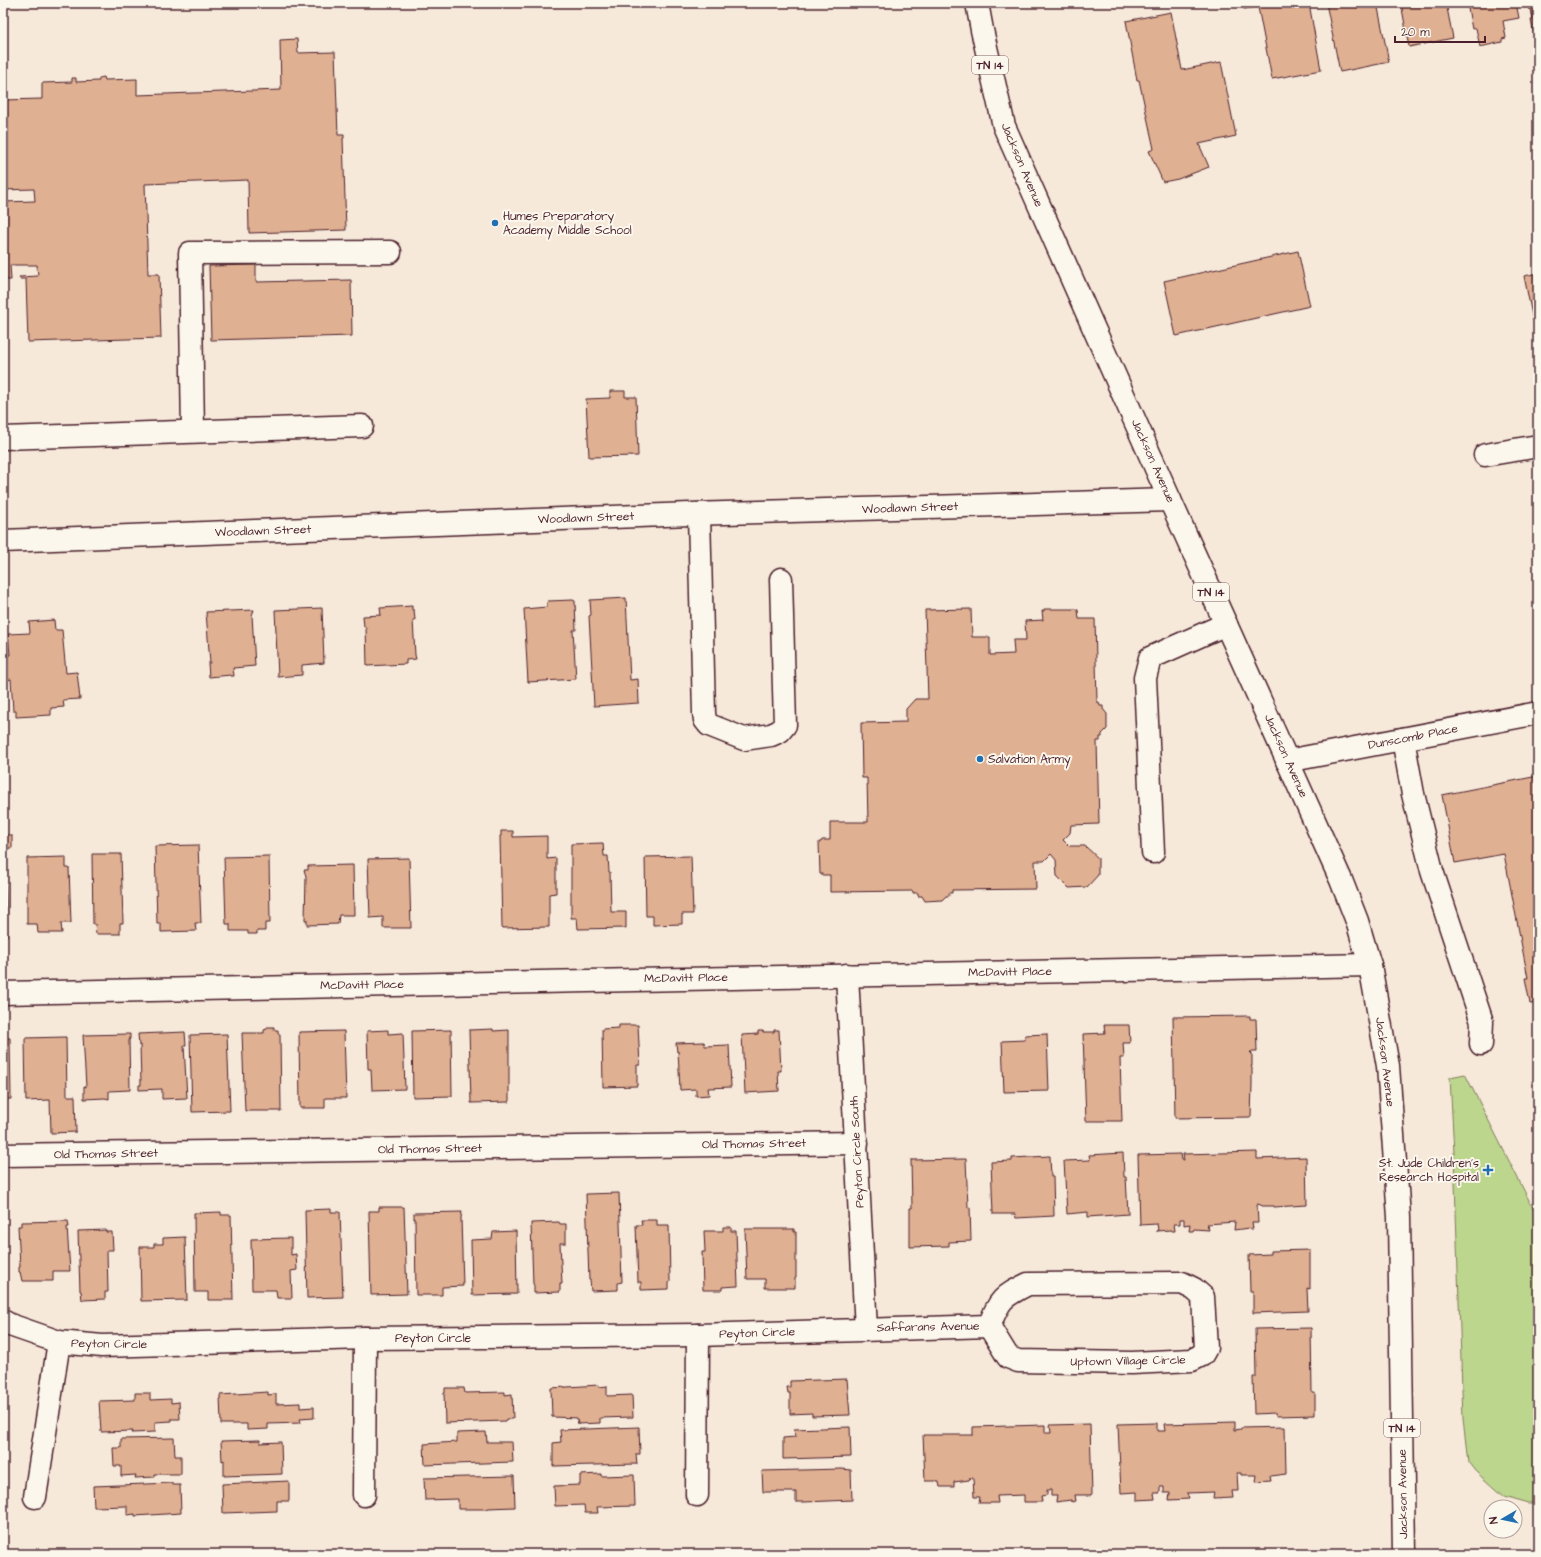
<svg xmlns="http://www.w3.org/2000/svg" width="1541" height="1557" font-family="'Architects Daughter',sans-serif">
  <rect width="100%" height="100%" fill="#f6e9da"/>
  <filter id="ink" filterUnits="userSpaceOnUse"><feTurbulence type="fractalNoise" baseFrequency=".025" numOctaves="2"/><feDisplacementMap in="SourceGraphic" scale="8" xChannelSelector="R" yChannelSelector="G"/><feConvolveMatrix kernelMatrix="1 2 1 2 8 2 1 2 1" color-interpolation-filters="sRGB"/></filter>
  <g filter="url(#ink)">
    <!-- green -->
    <path fill="#bcd68e" stroke="#837a5c" d="M1465,1074L1538,1218V1504H1529L1504,1497L1475,1471L1468,1462L1463,1419L1454,1153L1450,1077Z"/>
    <!-- building -->
    <g fill="#e0b092" stroke="#4a1f2b">
      <path d="M1243,3H1309L1321,70L1272,79L1258,7L1244,9Z"/>
      <path d="M1326,3H1377L1389,62L1340,72Z"/>
      <path d="M1401,3H1446L1453,38L1409,47Z"/>
      <path d="M1467,3H1516L1519,18L1503,21L1506,38L1502,39V42L1480,47L1476,28L1472,29Z"/>
      <path d="M1528,3H1538V44L1536,45L1531,20H1533L1531,9L1529,10Z"/>
      <path d="M1171,12L1182,70L1221,62L1236,136L1199,144L1209,167L1178,179L1163,182L1149,151L1154,149L1139,80H1137L1126,21Z"/>
      <path d="M297,39L298,53L335,52L338,135H344V138H343L346,230L249,233L248,180L145,184L148,274H159L161,338L28,342L26,279H20L19,277L38,276L37,265H10L11,280H3V202L35,201L34,189L3,190V100L42,99V83L72,82V78H76V82L99,81V78L104,77L105,80L137,79V95L281,90L280,40Z"/>
      <path d="M1298,251L1310,306L1176,336L1164,281Z"/>
      <path d="M256,265V282L351,280L352,336L211,340L209,266Z"/>
      <path d="M1538,273V329L1535,330L1524,276Z"/>
      <path d="M610,391H625V397H636L638,456L589,457L586,399L610,398Z"/>
      <path d="M626,598L630,680L638,679L639,703L594,706L589,616L591,615L590,600Z"/>
      <path d="M573,600L575,601L576,630H573L576,679L528,682L524,609L547,607V602L548,601Z"/>
      <path d="M412,606V610H414L415,620H413L415,655L416,659L406,660V664L367,666L366,627H364L363,616L381,615L380,608Z"/>
      <path d="M322,608L324,663L302,665V675L278,677L275,610Z"/>
      <path d="M971,609L972,637H990V655L1014,654L1013,640H1026L1025,621L1043,620L1042,611H1044V609H1077V610H1078L1079,619H1095L1097,702H1099L1100,706H1103V709L1107,714V729L1102,734V737H1100V741H1097L1099,824L1071,825L1070,833L1063,840L1069,846H1085L1098,858V875L1087,887L1069,888L1057,876L1056,860L1051,854L1044,861H1035L1036,889L952,890V893H949V896H946L942,900L925,901L922,896H918V893H913V891L830,892V875H821L822,874H820L819,842H821L822,840H830V822H868L867,778H862L861,723L906,722V709L915,699H928L925,610Z"/>
      <path d="M254,610L252,615L255,666L233,668L234,676H231V675L209,677L208,663H210L206,612Z"/>
      <path d="M54,620L55,630H62L66,673L77,672L80,699L63,700L64,707L51,708V715L16,717V711H13L11,679L7,680L6,655H10L8,634L30,633L29,622Z"/>
      <path d="M1538,776V1003L1530,1004L1525,978H1528L1504,854L1455,863L1442,795Z"/>
      <path d="M501,831H513V837L547,836V859L556,858V893L549,894V927L502,928L500,836H501Z"/>
      <path d="M3,835H12V848H5L7,936H3Z"/>
      <path d="M603,843L604,856H608L609,872H610L611,912H626V928L578,929L577,918H571V844Z"/>
      <path d="M198,845L201,923H195L196,931L161,932V924H157L155,846Z"/>
      <path d="M92,854H121L123,923H120V934H96L95,924H93Z"/>
      <path d="M269,856L270,923H265V931H257V934H248V931H230V924H226L224,857Z"/>
      <path d="M691,856L693,914H682V924L653,925V916H646L645,857Z"/>
      <path d="M66,857V868H69L71,923H61L62,933H38L37,924H27V858Z"/>
      <path d="M409,858L411,928H383V917L370,918L368,859Z"/>
      <path d="M353,865L354,915H339L338,924L307,925V920H305L306,876L304,870H308V866Z"/>
      <path d="M1250,1016V1019H1256L1257,1052H1250L1252,1054V1066H1251L1252,1068V1084L1251,1117L1175,1118L1173,1017Z"/>
      <path d="M619,1025H638L640,1065H637V1086L603,1087L602,1029L619,1028Z"/>
      <path d="M1104,1025H1129L1130,1043H1123L1124,1058H1120L1122,1121H1086L1083,1034L1105,1033Z"/>
      <path d="M267,1027H274V1030H278V1034H280L281,1111H245L242,1033H264V1030L267,1029Z"/>
      <path d="M493,1029V1031L509,1030V1102L471,1103L469,1030Z"/>
      <path d="M388,1030V1034L403,1033L405,1089L372,1090L371,1069H368L367,1031Z"/>
      <path d="M451,1030L452,1096L413,1097L412,1031Z"/>
      <path d="M774,1030H779L781,1071H778L779,1091L745,1093L742,1035L758,1034V1031H763V1032H774Z"/>
      <path d="M344,1031L346,1098H325V1108H300L299,1032Z"/>
      <path d="M185,1032L186,1046H184L187,1098L162,1099V1089L139,1090V1085H141L140,1045L139,1046L138,1034Z"/>
      <path d="M130,1034V1039L129,1040L130,1090L109,1091V1099L105,1098L84,1099V1086L86,1087L83,1035Z"/>
      <path d="M227,1034L230,1111L192,1112L190,1035Z"/>
      <path d="M1047,1034L1049,1091L1004,1092L1002,1041L1025,1040V1035Z"/>
      <path d="M66,1037L67,1096H75L76,1132L51,1133L50,1100L26,1101L25,1038Z"/>
      <path d="M3,1038H10L11,1099H3Z"/>
      <path d="M704,1042L705,1046L729,1045L731,1087L708,1088L709,1095L696,1096V1089L680,1090L678,1051L677,1052L676,1043Z"/>
      <path d="M1257,1152V1159L1306,1157L1307,1205L1274,1207V1206H1262L1261,1205L1257,1204L1258,1223H1252L1253,1229H1249V1228L1234,1230L1235,1222L1207,1224L1209,1230L1194,1229L1193,1231H1189L1190,1224L1184,1225V1219H1180V1224H1174L1175,1231H1171V1230L1156,1231L1158,1230L1157,1224L1140,1225L1138,1155L1181,1154L1182,1160H1184L1183,1154Z"/>
      <path d="M1123,1153L1124,1177H1126L1128,1214L1088,1217V1212L1067,1214L1064,1161L1090,1160L1089,1155Z"/>
      <path d="M1050,1156L1051,1177H1053L1054,1216L1016,1218L1015,1214H993L991,1162L1012,1161V1158Z"/>
      <path d="M966,1159L968,1208L970,1207L971,1241L949,1242V1246L910,1247V1208H912L911,1160Z"/>
      <path d="M619,1193L622,1282L618,1283V1290L591,1291L590,1280H589L586,1194Z"/>
      <path d="M379,1207H404L407,1294L371,1295L369,1211H379Z"/>
      <path d="M331,1209V1212H340L343,1297L307,1298L305,1210Z"/>
      <path d="M221,1212V1215H231L233,1300H208V1292H195L194,1213Z"/>
      <path d="M462,1212L461,1218L463,1286L442,1287V1295H416L415,1218L414,1219V1213Z"/>
      <path d="M641,1220H657V1225H669L670,1282L669,1283V1289L641,1290V1282H638L636,1225H642Z"/>
      <path d="M68,1221L69,1227H67L70,1271H53V1281H22L20,1272H19V1267H20L18,1226H21V1222Z"/>
      <path d="M559,1222L560,1224H566V1243H560L562,1284H560V1292L534,1293V1285L533,1284L531,1223Z"/>
      <path d="M723,1227H731V1231H736L738,1286L722,1287V1290H703L702,1252H705L704,1231H723Z"/>
      <path d="M745,1229H794V1232H796V1278H795V1288H765V1279H747Z"/>
      <path d="M106,1230V1232H112L113,1250H107L108,1292H105V1299L82,1300L81,1291H80L78,1231Z"/>
      <path d="M516,1231L517,1294L472,1295L471,1240L492,1239L493,1232Z"/>
      <path d="M185,1237L187,1300L141,1301L140,1247H154V1244H163V1238Z"/>
      <path d="M291,1238V1255L296,1254L297,1270L291,1271L292,1298H277L276,1290H252L251,1239Z"/>
      <path d="M1310,1250V1289L1307,1288L1308,1311L1253,1313V1291H1250L1249,1255L1271,1254V1251Z"/>
      <path d="M1311,1328L1312,1393H1315V1415L1276,1416V1413L1254,1414L1253,1377H1256L1255,1329Z"/>
      <path d="M847,1379L850,1415L812,1416V1413L790,1414V1393H788L787,1387H790V1381Z"/>
      <path d="M599,1385V1387L607,1386V1396L632,1395L633,1417L600,1418V1423L578,1424L577,1418L552,1417L551,1388Z"/>
      <path d="M445,1388H464L465,1393L505,1392V1395L512,1394L513,1419H506L505,1421L445,1423L444,1393H445Z"/>
      <path d="M268,1392V1395L276,1394V1404L300,1403V1408L314,1407V1418L300,1419L301,1423L268,1424V1429L247,1430V1424H221L220,1395Z"/>
      <path d="M135,1393H150V1400L171,1399V1403L179,1402L180,1419H171L172,1421L155,1422V1432L132,1433L133,1431L101,1432L99,1401L135,1400Z"/>
      <path d="M1235,1422V1430L1241,1429V1428L1285,1427L1286,1474L1270,1476L1271,1481L1256,1482L1257,1475H1241V1473H1237L1238,1491H1232L1233,1498L1213,1499L1214,1492L1187,1493L1189,1499L1169,1500L1170,1493H1164V1487H1160V1493H1154L1155,1499L1137,1500V1492L1121,1493L1118,1424L1157,1423V1431H1165L1164,1424Z"/>
      <path d="M1090,1424L1092,1495H1075L1076,1501L1072,1502L1071,1500L1056,1502L1057,1496H1051V1490H1047V1495L1041,1496L1042,1502H1024V1495L997,1496L998,1503H979L980,1497H974L973,1478L969,1479V1480L954,1482V1487H940L939,1482H937V1481H925L923,1435H973V1427L1045,1425V1433H1051L1050,1425Z"/>
      <path d="M639,1427L640,1454H636L637,1464L553,1466V1443L561,1442L560,1430Z"/>
      <path d="M850,1427L851,1457L783,1459V1438L795,1437L794,1429Z"/>
      <path d="M486,1432L487,1442H512L513,1462L425,1465L424,1444L457,1442V1433Z"/>
      <path d="M174,1438L175,1456H181V1474H155V1477L135,1478L136,1475L121,1476V1466H114L113,1448H121V1439Z"/>
      <path d="M260,1440V1443L281,1442L282,1474L224,1476V1460L222,1461L221,1441Z"/>
      <path d="M842,1469L851,1470L852,1500L804,1502H796V1492H763L762,1471Z"/>
      <path d="M601,1474V1476L634,1475L635,1506L597,1507L598,1513H585L584,1505L555,1506L554,1486L580,1485V1475Z"/>
      <path d="M514,1476L515,1507L488,1508V1509H458V1499L425,1500L424,1478Z"/>
      <path d="M289,1481V1501H277V1511L223,1513L222,1484Z"/>
      <path d="M172,1483V1485H180L181,1513L135,1516V1514L127,1515V1506L94,1507L93,1486Z"/>
    </g>
    <g fill="none" stroke-linecap="round" stroke-linejoin="round">
      <defs>
        <g id="minor">
          <path d="M193,431L190,253L390,252"/>
          <path d="M3,438L362,426"/>
          <path d="M1485,455L1538,446"/>
          <path d="M699,514L704,713L705,720L709,725L744,739L771,735L780,731L785,725L781,579"/>
          <path d="M3,541L690,514L1170,500"/>
          <path d="M1403,739L1413,794L1432,871L1482,1022L1481,1044"/>
          <path d="M1287,761L1538,713"/>
          <path d="M1153,852L1145,678L1150,658L1226,624"/>
          <path d="M847,975L866,1329"/>
          <path d="M3,993L1370,965"/>
          <path d="M3,1155L857,1143"/>
          <path d="M1182,1283L1194,1289L1203,1297L1206,1348L1202,1355L1192,1360L1132,1363L1018,1361L1008,1357L989,1326C1000,1299 1002,1297 1028,1284Z"/>
          <path d="M3,1321L10,1325L59,1342L102,1346L365,1338L698,1335L989,1326"/>
          <path d="M364,1495L365,1338"/>
          <path d="M697,1495L698,1335"/>
          <path d="M35,1497L59,1342"/>
        </g>
        <path id="major" d="M977,3L982,30L1004,126L1170,500L1341,880L1357,921L1370,965L1388,1066L1399,1217L1404,1554"/>
      </defs>
      <!-- minor casing -->
      <use href="#minor" stroke="#4a1f2b" stroke-width="25"/>
      <!-- major casing -->
      <use href="#major" stroke="#4a1f2b" stroke-width="25"/>
      <!-- minor -->
      <use href="#minor" stroke="#fbf7ec" stroke-width="22"/>
      <!-- major -->
      <use href="#major" stroke="#fbf7ec" stroke-width="22"/>
    </g>
  </g>
  <!-- markers -->
  <g fill="#1f6fb2" stroke="#fbf7ec" stroke-width="1.5">
    <circle cx="495" cy="223" r="4"/>
    <circle cx="980" cy="759" r="4"/>
    <path d="M1486 1164h4v4h4v4h-4v4h-4v-4h-4v-4h4z"/>
  </g>
  <g text-anchor="middle" dominant-baseline="central" stroke-width="4" stroke-linejoin="round" paint-order="stroke">
    <!-- shield labels -->
    <g fill="#fbf7ec" stroke="#7f6065" stroke-width="1">
      <rect x="972" y="56" width="36" height="18" rx="3"/>
      <rect x="1193" y="583" width="36" height="18" rx="3"/>
      <rect x="1384" y="1419" width="36" height="18" rx="3"/>
    </g>
    <g font-size="11" font-weight="bold" fill="#4a1f2b">
      <text x="990" y="65">TN 14</text>
      <text x="1211" y="592">TN 14</text>
      <text x="1402" y="1428">TN 14</text>
    </g>
    <!-- street labels -->
    <g font-size="12" fill="#4a1f2b" stroke="#fbf7ec">
      <text transform="translate(1022 165) rotate(67)">Jackson Avenue</text>
      <text transform="translate(1153 461) rotate(66)">Jackson Avenue</text>
      <text transform="translate(910 508) rotate(-2)">Woodlawn Street</text>
      <text transform="translate(586 518) rotate(-2)">Woodlawn Street</text>
      <text transform="translate(263 531) rotate(-2)">Woodlawn Street</text>
      <text transform="translate(1413 737) rotate(-11)">Dunscomb Place</text>
      <text transform="translate(1286 756) rotate(66)">Jackson Avenue</text>
      <text transform="translate(1010 972) rotate(-1)">McDavitt Place</text>
      <text transform="translate(686 978) rotate(-1)">McDavitt Place</text>
      <text transform="translate(362 985) rotate(-1)">McDavitt Place</text>
      <text transform="translate(1385 1062) rotate(83)">Jackson Avenue</text>
      <text transform="translate(754 1144) rotate(-1)">Old Thomas Street</text>
      <text transform="translate(430 1149) rotate(-1)">Old Thomas Street</text>
      <text transform="translate(857 1152) rotate(-93)">Peyton Circle South</text>
      <text transform="translate(106 1154) rotate(-1)">Old Thomas Street</text>
      <text transform="translate(928 1327) rotate(-1)">Saffarans Avenue</text>
      <text transform="translate(757 1333) rotate(-2)">Peyton Circle</text>
      <text x="433" y="1338">Peyton Circle</text>
      <text transform="translate(109 1344) rotate(1)">Peyton Circle</text>
      <text transform="translate(1128 1361) rotate(-1)">Uptown Village Circle</text>
      <text transform="translate(1403 1494) rotate(-91)">Jackson Avenue</text>
    </g>
    <!-- poi labels -->
    <g font-size="12" fill="#4a1f2b" stroke="#fbf7ec" text-anchor="start">
      <text x="503" y="216">Humes Preparatory<tspan x="503" dy="14">Academy Middle School</tspan></text>
      <text x="988" y="759">Salvation Army</text>
      <text x="1479" y="1163" text-anchor="end">St. Jude Children's<tspan x="1479" dy="14">Research Hospital</tspan></text>
    </g>
  </g>
  <!-- margin -->
  <rect width="1541" height="1557" fill="none" stroke="#fbf7ec" stroke-width="16"/>
  <rect x="8" y="8" width="1525" height="1541" fill="none" stroke="#4a1f2b" stroke-width="1.5" filter="url(#ink)"/>
  <!-- north arrow -->
  <g transform="translate(1503 1519) rotate(261)"><circle r="19" fill="#fbf7ec" stroke="#b4a19f"/>
  <path d="M0-3L7 15L0 10L-7 15Z" fill="#1f6fb2"/>
  <text y="-6" font-size="11" font-weight="bold" text-anchor="middle" fill="#4a1f2b">N</text>
  </g>
  <!-- scale -->
  <path d="M1395 36v6h90v-6" fill="none" stroke="#4a1f2b" stroke-width="2"/>
  <text x="1401" y="36" font-size="12" fill="#4a1f2b" stroke="#fbf7ec" stroke-width="3" paint-order="stroke">20 m</text>
</svg>
